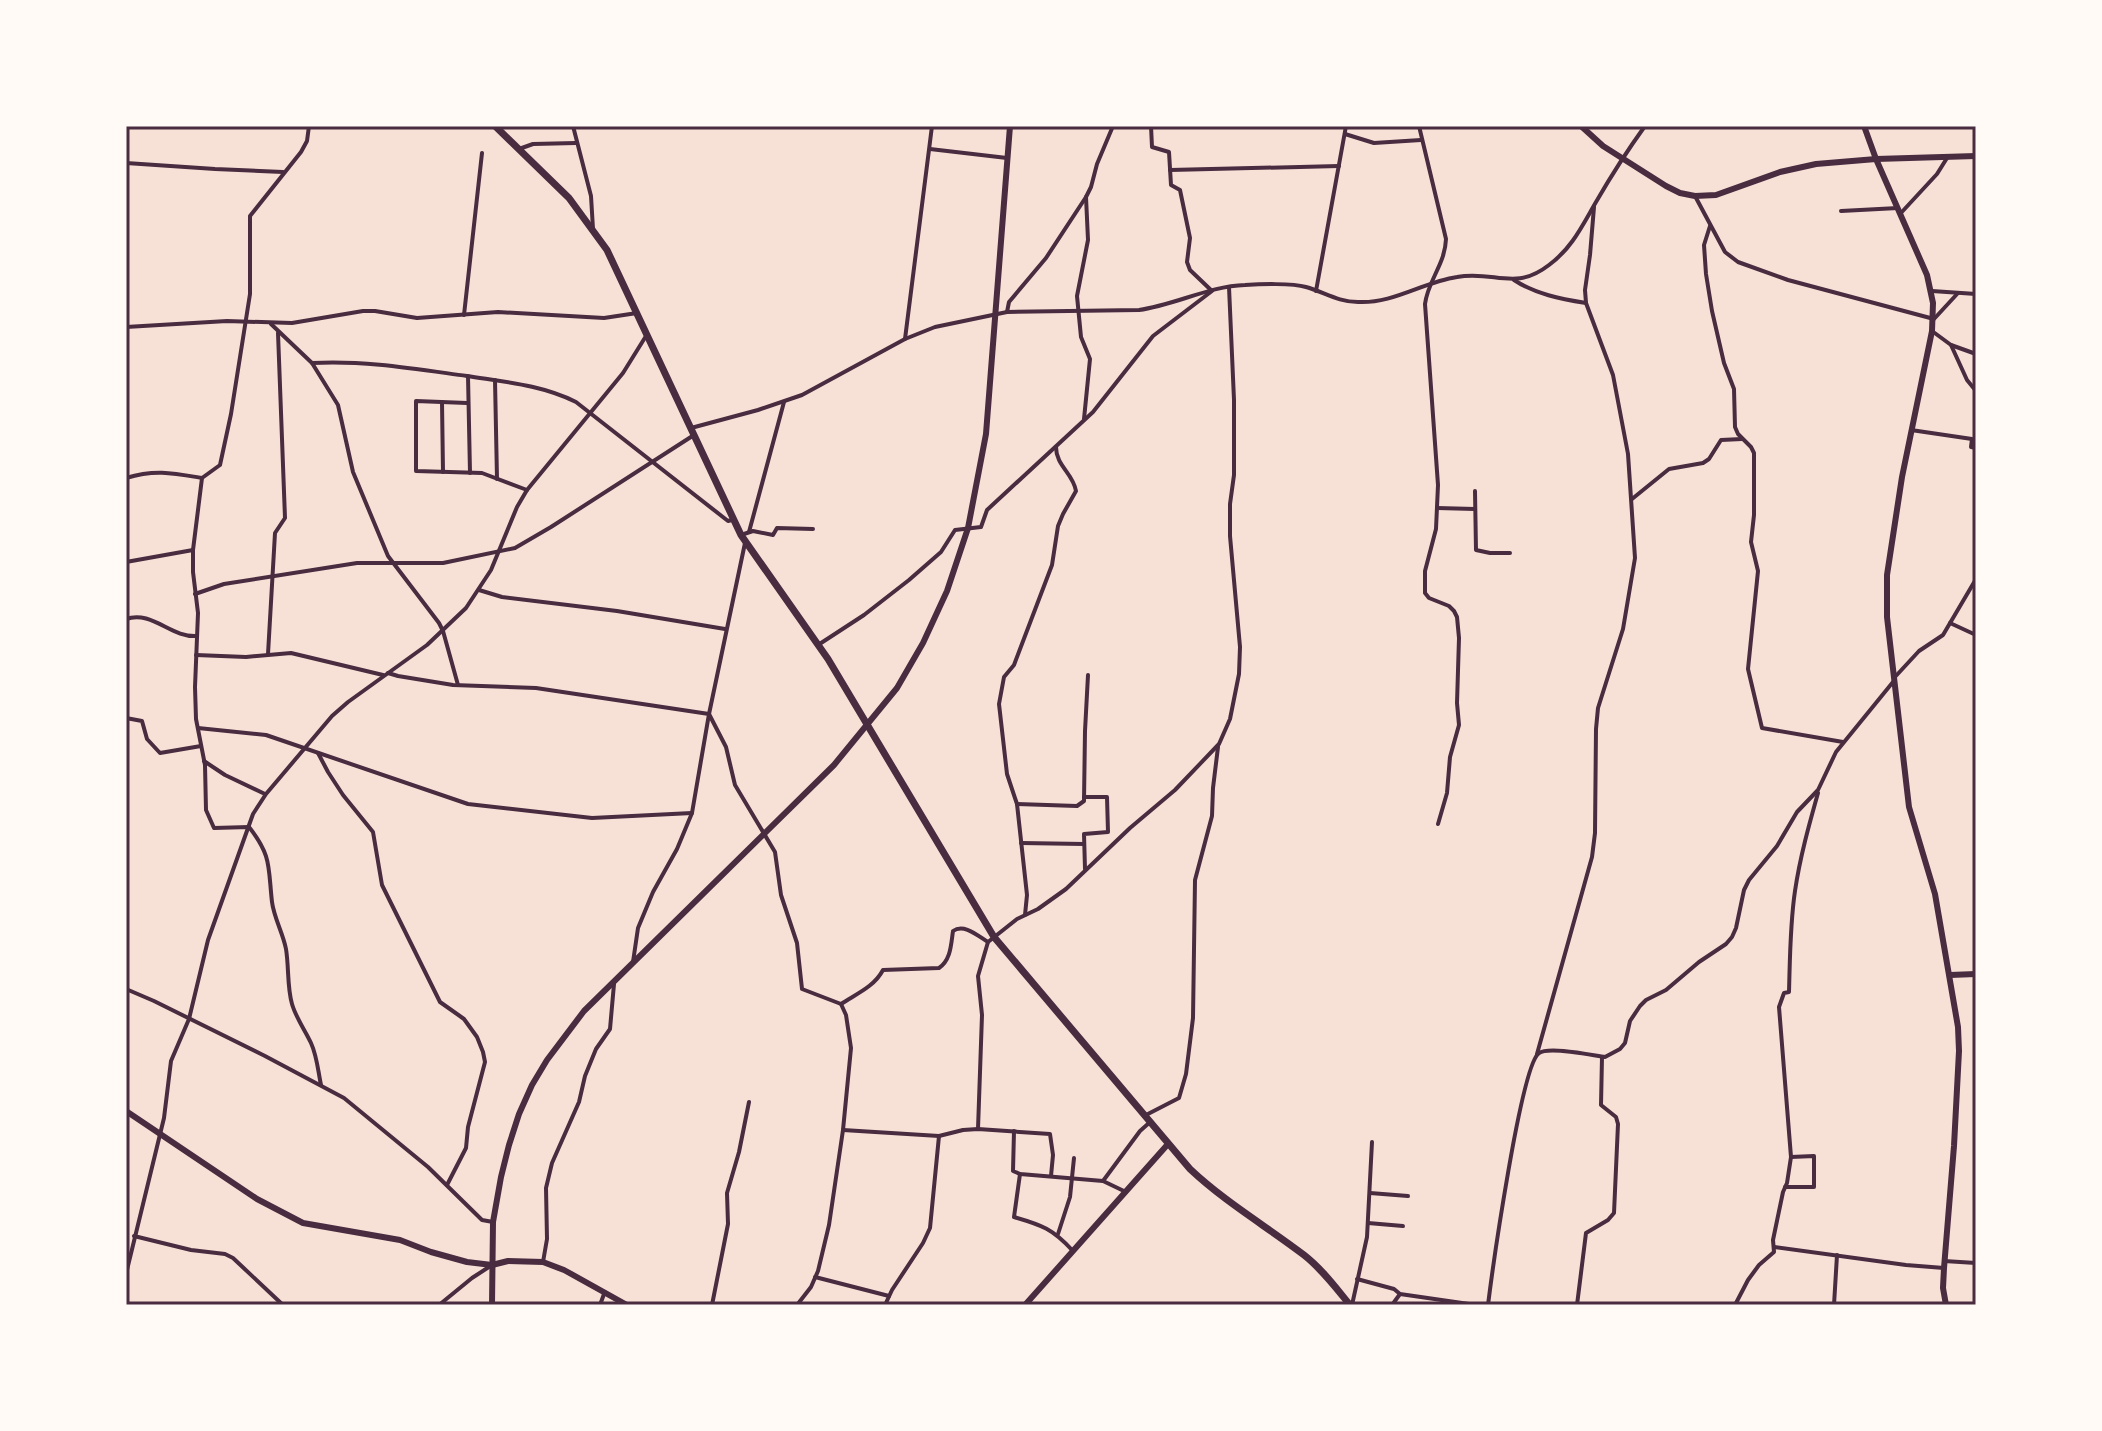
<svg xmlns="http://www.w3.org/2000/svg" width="2102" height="1431" font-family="Raleway,sans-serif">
  <rect width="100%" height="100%" fill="#f7e1d7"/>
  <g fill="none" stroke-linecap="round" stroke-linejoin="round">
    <!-- minor -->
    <g stroke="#4a2c40" stroke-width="4">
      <path d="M573,126L591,196L593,229"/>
      <path d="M1419,126L1446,239C1445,265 1428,280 1425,304L1438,485L1436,529L1425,571V593L1429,598L1449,606L1454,611L1457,617L1459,638L1457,703L1459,725L1450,757L1447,793L1438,824"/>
      <path d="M1345,134L1374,143L1421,140"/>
      <path d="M519,149L533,144L576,143"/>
      <path d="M930,149L1007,158"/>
      <path d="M126,163L215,169L283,172"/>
      <path d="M1170,170L1339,166"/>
      <path d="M1695,196L1725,252L1738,262L1788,280L1934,319L1958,293"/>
      <path d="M1841,211L1898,208"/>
      <path d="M1900,214L1937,174L1947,158"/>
      <path d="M1710,226L1704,245L1706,274L1712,311L1724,363L1734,389L1735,427L1738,434L1751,447L1754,453V515L1751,542L1758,571L1748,669L1762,728L1843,742"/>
      <path d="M1514,280C1535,294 1561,299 1586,303"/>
      <path d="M1316,291L1346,126"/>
      <path d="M1932,291L1976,294"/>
      <path d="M1007,312L1009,302L1046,258L1086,197L1091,187L1097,164L1113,126"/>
      <path d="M464,315L482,153"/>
      <path d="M271,324L312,363L338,405L353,472L388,556L439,623L443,631L458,685"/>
      <path d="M126,327L227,321L292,323L363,311H375L417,318L498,312L604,318L637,313"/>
      <path d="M1932,331L1951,345L1967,380L1976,391"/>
      <path d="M905,339L932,126"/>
      <path d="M1951,345L1976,354"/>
      <path d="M312,363C364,360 416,369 467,376C505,382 542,385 576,402L728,521L732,520"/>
      <path d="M468,376L470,473"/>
      <path d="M495,380L497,479"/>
      <path d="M442,402L443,472"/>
      <path d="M467,403L416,401V471L482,473L527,490"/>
      <path d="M1084,419L1090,359L1081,337L1077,296L1088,240L1086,197"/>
      <path d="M691,428L758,410L802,395L905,339L935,327L1007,312L1139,310C1175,305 1209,286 1245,285C1260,284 1292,283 1306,287C1324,292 1338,302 1358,302C1393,304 1423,282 1457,277C1495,270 1514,292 1549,265C1572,248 1582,226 1596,202C1611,176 1627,151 1645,126"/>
      <path d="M1911,430L1972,439L1971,447L1976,448"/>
      <path d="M126,478C155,469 173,473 202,478L220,465L231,414L250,294V216L301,152L307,141L309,126"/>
      <path d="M202,478L193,550V572L198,613L195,687L196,719L205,765L206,810L214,828L249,827C272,856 268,867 272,902C274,918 283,933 286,949C289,967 287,987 292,1004C296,1018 305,1030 311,1043C317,1056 318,1071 321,1085"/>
      <path d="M1475,491L1476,550L1490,553H1510"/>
      <path d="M1632,499L1669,469L1703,463L1709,459L1721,440L1742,439"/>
      <path d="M1437,508L1475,509"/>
      <path d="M749,532L784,402"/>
      <path d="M741,535L753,531L773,535L777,528L813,529"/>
      <path d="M126,562L193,550"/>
      <path d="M479,590L502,597L617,611L725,629"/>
      <path d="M195,594L224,584L357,563H443L515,548L551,527L694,435"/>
      <path d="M126,619C152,610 171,638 197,636"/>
      <path d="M1950,623L1976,635"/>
      <path d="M818,645L864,615L909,580L941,552L955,530L981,527L987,510L1093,412L1153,336L1212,291L1190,270L1187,262L1190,238L1180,190L1171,185L1169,152L1152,147L1151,126"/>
      <path d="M268,654L275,533L285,518L278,333"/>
      <path d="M196,655L246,657L291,653L383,675"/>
      <path d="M388,673L398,676L453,685L536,688L709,714L726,747L735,785L775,852L781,895L797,943L802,989L841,1004L846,1015L851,1048L843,1130L829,1225L818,1271L811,1287L797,1305"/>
      <path d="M1894,678L1919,651L1943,635L1976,579"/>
      <path d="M126,718L142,721L147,739L160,753L201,746"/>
      <path d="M198,728L266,735L468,804L592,818L692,813"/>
      <path d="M318,753L328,772L343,795L373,832L382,885L440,1002L464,1019L477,1037L483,1052L485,1062L468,1127L466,1148L447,1185"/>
      <path d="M204,761L225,775L265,794"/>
      <path d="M1084,797H1107L1108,832L1084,834L1085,869"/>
      <path d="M1017,804L1077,806L1084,801L1085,731L1088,675"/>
      <path d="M1021,843L1084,844"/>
      <path d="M1025,915L1027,895L1017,804L1007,774L999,704L1004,677L1014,665L1052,565L1058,526L1063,514L1076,491C1073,473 1056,466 1056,447"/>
      <path d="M633,962L638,928L653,892L677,849L692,813L709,714L745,543"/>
      <path d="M126,989L154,1001L265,1056L344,1098L428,1167L482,1220L493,1222"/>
      <path d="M841,1004C856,994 874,987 883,970L939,968C951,960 951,944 953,931C964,923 978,936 988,942L1017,919L1038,909L1066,889L1130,828L1175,790L1219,744L1230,719L1239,674L1240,647L1230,536V504L1234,475V400L1229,287"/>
      <path d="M1537,1054L1592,857L1595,833L1596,729L1598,708L1623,629L1635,558L1628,454L1613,375L1586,303L1585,290L1590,255L1594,207"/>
      <path d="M1144,1116L1179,1098L1186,1074L1193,1018L1195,880L1212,816L1213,788L1218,747"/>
      <path d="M978,1129L982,1015L978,976L988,942"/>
      <path d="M843,1130L939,1136L963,1130L978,1129L1050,1134L1053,1155L1051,1176"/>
      <path d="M1014,1131L1013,1171L1020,1174L1103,1181L1126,1192"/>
      <path d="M1020,1174L1014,1217C1042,1225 1053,1229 1073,1251"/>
      <path d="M1103,1181L1140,1131L1149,1123"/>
      <path d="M1785,1187H1814V1156L1791,1157"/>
      <path d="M1370,1193L1408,1196"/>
      <path d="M1368,1223L1403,1226"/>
      <path d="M1058,1234L1070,1197L1074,1158"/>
      <path d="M134,1236L191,1250L225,1254L233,1258L283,1305"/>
      <path d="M1774,1247L1906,1265L1944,1268"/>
      <path d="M1944,1261L1976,1263"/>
      <path d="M543,1262L547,1239L546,1188L552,1163L579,1102L585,1076L596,1049L610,1029L614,984"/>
      <path d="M126,1274L164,1118L171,1061L189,1019L208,940L253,814L266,794L332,716L348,702L427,645L466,608L491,570L517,507L527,490L623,373L646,336"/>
      <path d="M815,1277L889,1296"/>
      <path d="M1357,1279L1394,1289L1400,1294L1476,1305"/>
      <path d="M439,1305L472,1278L492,1265"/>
      <path d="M600,1305L604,1294"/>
      <path d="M712,1305L728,1224L727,1193L739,1152L749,1102"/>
      <path d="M885,1305L892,1290L923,1243L930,1228L939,1136"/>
      <path d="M1352,1305L1367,1237L1372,1142"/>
      <path d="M1392,1305L1400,1294"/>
      <path d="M1488,1305C1492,1273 1521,1065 1539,1053C1549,1046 1591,1055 1605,1057L1620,1049L1625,1043L1630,1021L1640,1006L1646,1000L1666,990L1699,962L1726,944L1732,937L1736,928L1744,890L1749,880L1777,846L1797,812L1818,790L1836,752L1893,682"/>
      <path d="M1577,1305L1586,1233L1608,1220L1614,1213L1618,1124L1616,1117L1601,1105L1602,1057"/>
      <path d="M1735,1305L1748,1280L1759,1265L1774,1252L1773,1240L1783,1192L1787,1183L1791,1157L1779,1007L1784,993L1789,992C1790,958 1790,924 1795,891C1800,857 1809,825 1818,793"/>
      <path d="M1834,1305L1837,1255"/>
    </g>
    <!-- tertiary -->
    <g stroke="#4a2c40" stroke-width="6">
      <path d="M1581,126L1603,146L1666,186L1680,193L1695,196L1716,195L1780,172L1816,164L1876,159L1976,156"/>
      <path d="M1864,126L1876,159L1927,275L1933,303L1932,331L1902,477L1887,575V617L1909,807L1935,894L1958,1027L1959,1051L1954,1146L1944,1268L1943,1288L1946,1305"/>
      <path d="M1950,975L1976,974"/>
      <path d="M126,1111L257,1199L303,1223L400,1240L431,1252L467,1262L492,1265L508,1261L543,1262L564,1270L627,1305"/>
      <path d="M492,1305L493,1222L501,1177L509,1145L519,1114L532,1085L547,1060L584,1011L834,765L897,688L923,643L947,591L968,528L986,434L1010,126"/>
      <path d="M1025,1305L1168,1144"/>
    </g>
    <!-- primary -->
    <path stroke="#4a2c40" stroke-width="7" d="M495,126L569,198L607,250L741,535L828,659L994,937L1190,1169C1225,1202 1266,1226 1304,1255C1322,1269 1336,1288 1350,1305"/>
  </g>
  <!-- border -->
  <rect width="2102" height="1431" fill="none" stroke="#fffaf5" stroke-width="256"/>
  <rect x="128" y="128" width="1846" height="1175" fill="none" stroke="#4a2c40" stroke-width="3"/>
</svg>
